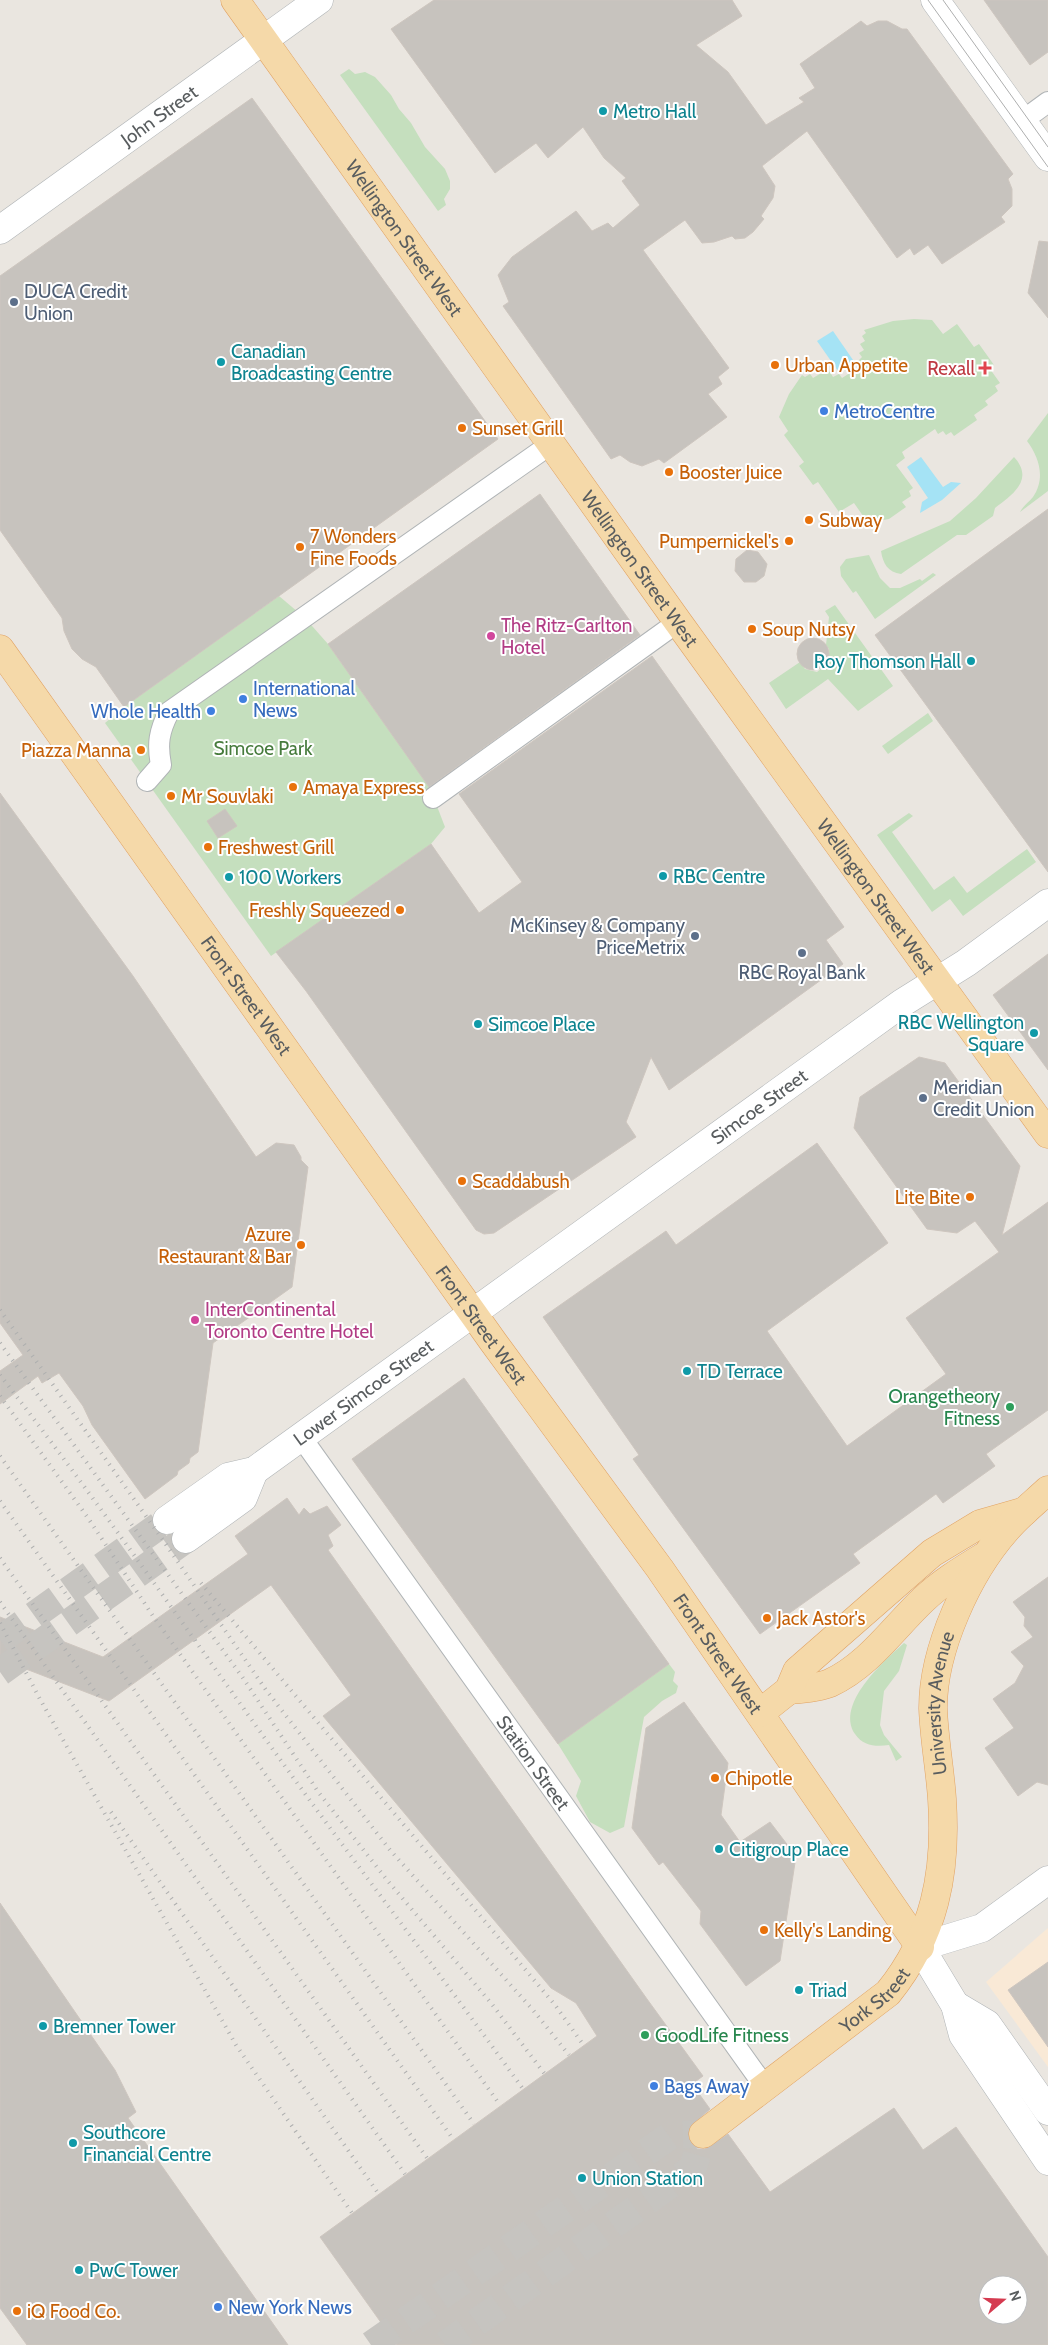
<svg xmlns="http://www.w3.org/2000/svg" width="1048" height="2345" font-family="Cabin,sans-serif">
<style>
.commercial{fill:#f9e9d6}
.green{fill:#c5dfbe}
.water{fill:#a5e3f5}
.building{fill:#c7c3be;stroke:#cec6bf;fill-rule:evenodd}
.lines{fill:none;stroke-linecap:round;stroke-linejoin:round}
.secondary-tunnel{stroke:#c6c4c0;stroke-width:28;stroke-dasharray:28 14;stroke-linecap:butt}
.primary-tunnel{stroke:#c6c4c0;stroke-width:28;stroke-dasharray:28 14;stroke-linecap:butt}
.street-casing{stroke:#b0b4b6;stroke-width:22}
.secondary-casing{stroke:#b0b4b6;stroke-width:29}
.primary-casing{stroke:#e1a262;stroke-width:29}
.street{stroke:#fff;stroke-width:20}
.secondary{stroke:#fff;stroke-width:28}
.primary{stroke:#f5d9a9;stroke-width:28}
.tram{stroke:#aeafaf;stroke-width:1}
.rail{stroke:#aeafaf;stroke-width:4;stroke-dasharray:1 6;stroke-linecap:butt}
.culture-dot{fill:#0f9aa8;stroke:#fff;stroke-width:2}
.service-dot{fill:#5c6f8a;stroke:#fff;stroke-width:2}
.food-dot{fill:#e8710a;stroke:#fff;stroke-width:2}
.health-dot{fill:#e0444e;stroke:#fff;stroke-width:2}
.shop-dot{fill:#3f7fe0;stroke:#fff;stroke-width:2}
.hotel-dot{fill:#d1479c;stroke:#fff;stroke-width:2}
.leisure-dot{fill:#2e9e5b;stroke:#fff;stroke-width:2}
.labels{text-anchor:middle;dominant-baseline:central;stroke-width:4;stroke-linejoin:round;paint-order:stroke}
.culture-label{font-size:19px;fill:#0d838f;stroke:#fff;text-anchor:start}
.street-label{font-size:19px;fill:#595d5f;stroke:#fff}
.service-label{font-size:19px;fill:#4e5e75;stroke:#fff;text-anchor:start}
.food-label{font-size:19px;fill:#c56008;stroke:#fff;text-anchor:start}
.health-label{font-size:19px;fill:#be3a42;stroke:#fff;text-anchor:end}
.shop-label{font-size:19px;fill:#366cbe;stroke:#fff;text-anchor:start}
.hotel-label{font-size:19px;fill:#b23c85;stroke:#fff;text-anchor:start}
.park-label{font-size:19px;fill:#467b3c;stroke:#fff}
.leisure-label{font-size:19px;fill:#27864d;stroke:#fff;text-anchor:end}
</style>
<rect width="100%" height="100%" fill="#eae6e0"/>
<!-- commercial -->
<polygon class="commercial" points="1048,1928 1048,2067 986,1982"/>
<!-- green -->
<g class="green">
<polygon points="349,69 355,74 365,72 375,77 391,95 399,109 411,123 425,147 445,169 450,181 450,189 444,199 446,205 438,211 340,75"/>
<polygon points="914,319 932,320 943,334 957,324 974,347 979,344 994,365 990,369 1000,383 995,386 998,391 985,401 988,405 974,415 977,420 954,436 951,432 946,435 943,431 938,434 935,429 902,452 905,458 896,465 913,488 909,491 911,496 902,502 906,507 889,519 868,523 854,503 839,512 818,482 813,485 799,466 804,462 784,435 788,431 779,417 789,394 802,375 805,377 810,374 813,378 828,369 833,377 839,374 842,378 861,366 858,361 862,357 859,353 864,350 860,344 865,341 862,336 866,333 864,330 893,321"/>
<path d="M1048,413V491L1020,512C1023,506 1029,502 1033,497C1046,478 1039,457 1027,441Z"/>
<path d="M1014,457C1035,480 1012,495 995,508L993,516L966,535H957L901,574C888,572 883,564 881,551L950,521L976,498Z"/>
<polygon points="869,555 880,578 890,588 900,588 920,579 922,581 933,573 936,575 875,619 856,591 853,593 841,576 840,567 846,559"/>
<polygon points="279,596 305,618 328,644 430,788 445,827 431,844 271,956 105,723 124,707"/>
<polygon points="835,605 893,686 858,711 828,679 786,709 769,683 800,662 805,669 817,672 828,663 829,649 826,645 829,617 825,611"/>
<polygon points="928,713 933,721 888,754 882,746"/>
<polygon points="909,813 913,816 892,832 934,890 954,876 967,893 1027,849 1036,862 963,916 950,899 932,912 877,835"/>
<path d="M904,1643L907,1645L899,1671L884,1691L880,1725L884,1735L902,1757L896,1761L889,1745C876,1747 863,1746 855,1734C835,1704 884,1661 904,1643Z"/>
<polygon points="669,1664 675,1672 673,1681 678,1686 676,1693 662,1701 644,1717 624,1827 610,1833 590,1822 576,1796 581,1781 558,1744"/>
</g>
<!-- water -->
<g class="water">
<polygon points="833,331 853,360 838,371 817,341"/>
<polygon points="921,457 943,487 951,482 961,483 942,500 920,513 922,502 928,498 907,467"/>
</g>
<!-- building -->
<g class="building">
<polygon points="434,0 732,0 742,16 696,45 728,72 766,125 804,102 799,98 815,88 800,64 861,21 867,26 878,21 887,21 902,29 907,29 1013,174 1008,179 1012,189 1012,206 1001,217 1005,222 942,264 928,245 914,255 910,248 897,258 807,131 762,166 775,186 773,198 761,216 764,219 753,232 745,238 735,239 732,236 714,242 702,243 685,220 643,250 729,368 718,377 722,384 708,394 727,417 664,463 659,459 642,466 630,462 620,455 611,459 503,306 509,302 498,275 512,257 576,211 592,231 608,223 613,228 640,205 622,181 626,178 604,158 583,127 548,158 536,143 495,173 391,29"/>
<polygon points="984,0 1048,0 1048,52 1030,65"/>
<polygon points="252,98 498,439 124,707 96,667 82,659 72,649 64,631 62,618 0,530 0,276"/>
<polygon points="1039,241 1048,242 1048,318 1028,293"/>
<polygon points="540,494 640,635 429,787 328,644"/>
<polygon points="1048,509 1048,872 875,635"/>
<polygon points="747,550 758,552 767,564 764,576 756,582 744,582 735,571 736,559"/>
<circle cx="813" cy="654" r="16"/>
<polygon points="652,656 844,927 826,940 843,964 669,1090 651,1057 626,1122 636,1137 494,1233 484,1234 476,1230 306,991 276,952 431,844 479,913 522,882 459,794"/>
<polygon points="0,793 133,976 256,1157 276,1143 294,1145 301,1157 301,1160 308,1167 292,1287 213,1343 198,1452 190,1458 189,1463 178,1471 177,1475 145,1499 92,1425 83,1406 59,1373 42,1383 38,1376 0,1404 0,1371 23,1355 0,1323"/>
<polygon points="225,809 237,826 218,838 207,821"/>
<polygon points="1048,954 1048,1070 993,995"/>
<polygon points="919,1057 945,1063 1020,1166 1002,1235 1048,1202 1048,1410 986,1454 995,1466 943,1503 936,1494 853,1554 860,1563 760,1634 633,1459 639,1455 543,1317 666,1231 676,1245 817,1143 888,1243 767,1331 847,1446 946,1374 906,1318 999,1252 975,1221 957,1233 927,1229 854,1128 860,1097"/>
<polygon points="464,1378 669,1664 558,1744 352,1459"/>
<path d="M287,1498L299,1515L304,1508L310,1514L327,1506L341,1525L328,1535L333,1546L328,1550L647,1999L703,2076L692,2084L710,2109L689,2128L688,2136L691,2144L697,2149H705L728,2134L770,2192L894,2108L923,2150L956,2127L1048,2257V2345H397L320,2237L597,2036L576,2003L551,1988L323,1716L351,1695L271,1585L109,1701L0,1659V1617L103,1657L248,1554L235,1536ZM988,2285H1018V2315H988Z"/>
<polygon points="1048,1577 1048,1785 1037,1782 1018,1796 985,1748 1014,1728 993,1699 1015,1683 1024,1666 1011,1652 1033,1637 1024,1626 1025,1617 1013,1602"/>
<polygon points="684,1702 728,1763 721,1815 740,1842 770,1822 796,1856 780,1961 746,1986 700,1924 701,1911 663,1862 659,1865 632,1828 646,1728"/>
<polygon points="0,1903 115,2070 136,2112 128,2118 288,2345 27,2345 0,2308"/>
<polygon points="1048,1962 1048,2047 1008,1990"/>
</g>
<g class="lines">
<!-- secondary-tunnel -->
<g class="secondary-tunnel">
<polyline points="0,1640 167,1520"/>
<polyline points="0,1672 186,1539"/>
</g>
<!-- primary-tunnel -->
<polyline class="primary-tunnel" points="371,2345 671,2135 703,2134 693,2168 445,2345"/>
<!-- street casing -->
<g class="street-casing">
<g id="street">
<polyline points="1022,121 1048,102"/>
<path d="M147,781L161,765C157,744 159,731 169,712L551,444"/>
<polyline points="433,798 678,622"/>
<path id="s1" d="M301,1437L765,2087"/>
</g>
</g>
<!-- secondary casing -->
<g class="secondary-casing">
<g id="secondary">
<polyline points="935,0 1048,157"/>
<path id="s2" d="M0,230L319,0"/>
<path id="s3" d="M167,1520L228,1477L254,1471L902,1003L966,963L1048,903"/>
<polyline points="186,1539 243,1498 254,1471"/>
<polyline points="1048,1880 982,1928 920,1947 955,2005 963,2035 1048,2161"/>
<polyline points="955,2005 987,2024 1048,2111"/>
</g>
</g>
<!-- primary casing -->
<g class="primary-casing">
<g id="primary">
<path id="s4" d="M235,0L678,622L1048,1134"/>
<path id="s5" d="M0,649L494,1343L660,1569L920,1947"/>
<path d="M789,1690C802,1689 818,1688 830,1683C869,1665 894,1627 924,1599C942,1582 962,1570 983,1557"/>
<polyline points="760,1713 789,1690 797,1671 932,1553 980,1524 1025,1511"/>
<path id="s6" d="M703,2134L888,1993C935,1935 947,1872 942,1799C940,1769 934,1738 933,1708C933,1649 968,1573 1007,1529C1019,1515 1034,1503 1048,1490"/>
</g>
</g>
<!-- street -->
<use href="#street" class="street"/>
<!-- secondary -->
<use href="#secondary" class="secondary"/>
<!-- primary -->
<use href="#primary" class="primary"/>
<!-- tram -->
<g class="tram">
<polyline points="928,0 1048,167"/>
<polyline points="943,0 1048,147"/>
</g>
<!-- rail -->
<g class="rail">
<polyline points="0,1310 165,1543 266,1690 390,1850 533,2010 569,2055"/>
<polyline points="0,1343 243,1678 319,1793 387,1880 491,2003 544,2073"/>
<path d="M0,1375C112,1519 214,1670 322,1817C389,1908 457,1997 523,2089"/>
<polyline points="0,1396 88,1518 153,1616 500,2105"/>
<polyline points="0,1456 474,2124"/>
<polyline points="0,1501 453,2139"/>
<polyline points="0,1558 427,2158"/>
<polyline points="201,1583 555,2005 582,2043"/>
<polyline points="0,1602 405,2174"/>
<polyline points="0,1623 41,1701 236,2045 352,2213"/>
<polyline points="111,1812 378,2193"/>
</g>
</g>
<!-- markers -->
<g class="culture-dot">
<circle cx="603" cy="111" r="5"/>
<circle cx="221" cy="362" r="5"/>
<circle cx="971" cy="661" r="5"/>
<circle cx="663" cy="876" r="5"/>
<circle cx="229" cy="877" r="5"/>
<circle cx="478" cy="1024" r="5"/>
<circle cx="1034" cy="1033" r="5"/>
<circle cx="687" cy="1371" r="5"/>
<circle cx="719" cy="1849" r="5"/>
<circle cx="799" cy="1990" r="5"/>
<circle cx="43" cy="2026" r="5"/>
<circle cx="73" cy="2143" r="5"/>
<circle cx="582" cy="2178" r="5"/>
<circle cx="79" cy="2270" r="5"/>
</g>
<g class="service-dot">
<circle cx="14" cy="302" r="5"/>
<circle cx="695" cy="936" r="5"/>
<circle cx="802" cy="953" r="5"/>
<circle cx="923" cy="1098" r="5"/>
</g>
<g class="food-dot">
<circle cx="775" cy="365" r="5"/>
<circle cx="462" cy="428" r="5"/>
<circle cx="669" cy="472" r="5"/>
<circle cx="809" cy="520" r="5"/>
<circle cx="789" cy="541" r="5"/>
<circle cx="300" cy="547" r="5"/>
<circle cx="752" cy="629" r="5"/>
<circle cx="141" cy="750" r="5"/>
<circle cx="293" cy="787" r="5"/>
<circle cx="171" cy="796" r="5"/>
<circle cx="208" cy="847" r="5"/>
<circle cx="400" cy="910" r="5"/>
<circle cx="462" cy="1181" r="5"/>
<circle cx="970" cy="1197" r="5"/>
<circle cx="301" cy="1245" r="5"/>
<circle cx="767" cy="1618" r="5"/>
<circle cx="715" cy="1778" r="5"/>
<circle cx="764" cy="1930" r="5"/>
<circle cx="17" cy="2311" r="5"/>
</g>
<path class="health-dot" d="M982.5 360.5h5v5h5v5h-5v5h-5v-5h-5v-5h5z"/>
<g class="shop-dot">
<circle cx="824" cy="411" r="5"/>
<circle cx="243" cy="699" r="5"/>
<circle cx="211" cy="711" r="5"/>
<circle cx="654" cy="2086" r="5"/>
<circle cx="218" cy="2307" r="5"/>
</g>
<g class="hotel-dot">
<circle cx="491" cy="636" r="5"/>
<circle cx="195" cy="1320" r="5"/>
</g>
<g class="leisure-dot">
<circle cx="1010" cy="1407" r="5"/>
<circle cx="645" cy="2035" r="5"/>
</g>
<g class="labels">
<!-- culture labels -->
<g class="culture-label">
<text x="613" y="111">Metro Hall</text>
<text x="231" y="351">Canadian<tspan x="231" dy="22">Broadcasting Centre</tspan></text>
<text x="961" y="661" text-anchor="end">Roy Thomson Hall</text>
<text x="673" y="876">RBC Centre</text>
<text x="239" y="877">100 Workers</text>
<text x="1024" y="1022" text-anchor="end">RBC Wellington<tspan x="1024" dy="22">Square</tspan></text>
<text x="488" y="1024">Simcoe Place</text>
<text x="697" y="1371">TD Terrace</text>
<text x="729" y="1849">Citigroup Place</text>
<text x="809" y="1990">Triad</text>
<text x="53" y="2026">Bremner Tower</text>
<text x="83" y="2132">Southcore<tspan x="83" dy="22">Financial Centre</tspan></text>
<text x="592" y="2178">Union Station</text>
<text x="89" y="2270">PwC Tower</text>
</g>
<!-- street labels -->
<g class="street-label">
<text stroke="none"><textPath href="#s2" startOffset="196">John Street</textPath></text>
<text stroke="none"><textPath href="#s4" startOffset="292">Wellington Street West</textPath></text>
<text stroke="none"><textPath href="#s4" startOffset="698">Wellington Street West</textPath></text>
<text stroke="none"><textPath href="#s4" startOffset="1102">Wellington Street West</textPath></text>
<text stroke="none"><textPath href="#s5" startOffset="425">Front Street West</textPath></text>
<text stroke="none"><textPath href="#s3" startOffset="724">Simcoe Street</textPath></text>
<text stroke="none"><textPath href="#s5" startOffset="830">Front Street West</textPath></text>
<text stroke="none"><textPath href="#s3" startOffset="236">Lower Simcoe Street</textPath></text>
<text stroke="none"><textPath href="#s5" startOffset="1235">Front Street West</textPath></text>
<text stroke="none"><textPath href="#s6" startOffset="536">University Avenue</textPath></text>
<text stroke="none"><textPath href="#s1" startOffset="400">Station Street</textPath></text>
<text stroke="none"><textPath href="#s6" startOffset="218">York Street</textPath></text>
</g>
<!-- service labels -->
<g class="service-label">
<text x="24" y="291">DUCA Credit<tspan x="24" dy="22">Union</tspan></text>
<text x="685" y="925" text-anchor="end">McKinsey &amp; Company<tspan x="685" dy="22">PriceMetrix</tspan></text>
<text x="802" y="972" text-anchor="middle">RBC Royal Bank</text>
<text x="933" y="1087">Meridian<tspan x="933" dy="22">Credit Union</tspan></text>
</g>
<!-- food labels -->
<g class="food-label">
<text x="785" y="365">Urban Appetite</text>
<text x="472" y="428">Sunset Grill</text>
<text x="679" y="472">Booster Juice</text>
<text x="819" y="520">Subway</text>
<text x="310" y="536">7 Wonders<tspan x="310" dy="22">Fine Foods</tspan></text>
<text x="779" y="541" text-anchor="end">Pumpernickel's</text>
<text x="762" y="629">Soup Nutsy</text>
<text x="131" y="750" text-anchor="end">Piazza Manna</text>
<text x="303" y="787">Amaya Express</text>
<text x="181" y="796">Mr Souvlaki</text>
<text x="218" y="847">Freshwest Grill</text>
<text x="390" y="910" text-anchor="end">Freshly Squeezed</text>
<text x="472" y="1181">Scaddabush</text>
<text x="960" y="1197" text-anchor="end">Lite Bite</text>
<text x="291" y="1234" text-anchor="end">Azure<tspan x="291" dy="22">Restaurant &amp; Bar</tspan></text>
<text x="777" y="1618">Jack Astor's</text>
<text x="725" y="1778">Chipotle</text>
<text x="774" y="1930">Kelly's Landing</text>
<text x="27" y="2311">iQ Food Co.</text>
</g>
<!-- health labels -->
<g class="health-label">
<text x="975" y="368">Rexall</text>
</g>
<!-- shop labels -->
<g class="shop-label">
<text x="834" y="411">MetroCentre</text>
<text x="253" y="688">International<tspan x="253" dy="22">News</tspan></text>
<text x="201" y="711" text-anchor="end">Whole Health</text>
<text x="664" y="2086">Bags Away</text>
<text x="228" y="2307">New York News</text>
</g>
<!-- hotel labels -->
<g class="hotel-label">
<text x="501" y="625">The Ritz-Carlton<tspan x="501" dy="22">Hotel</tspan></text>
<text x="205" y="1309">InterContinental<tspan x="205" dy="22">Toronto Centre Hotel</tspan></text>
</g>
<!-- park labels -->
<g class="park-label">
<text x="263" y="748">Simcoe Park</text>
</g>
<!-- leisure labels -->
<g class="leisure-label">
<text x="1000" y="1396">Orangetheory<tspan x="1000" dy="22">Fitness</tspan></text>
<text x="655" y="2035" text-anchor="start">GoodLife Fitness</text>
</g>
</g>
<!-- north arrow -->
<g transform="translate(1003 2300) rotate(71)"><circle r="24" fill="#ffffff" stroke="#bdbebf"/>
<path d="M0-4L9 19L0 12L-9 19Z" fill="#d53b50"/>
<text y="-8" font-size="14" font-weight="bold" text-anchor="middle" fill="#595d5f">N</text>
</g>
</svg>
